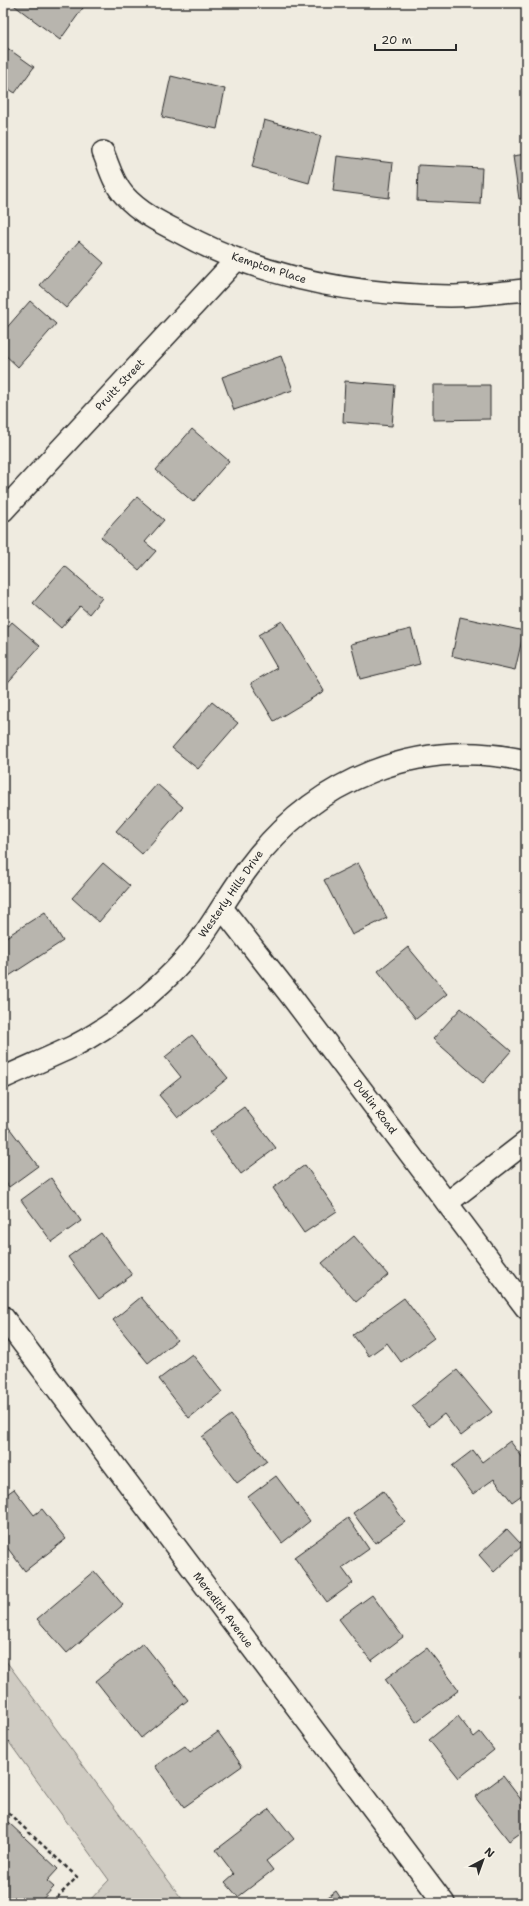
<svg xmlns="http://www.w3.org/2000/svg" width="529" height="1906" font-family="'Shantell Sans',sans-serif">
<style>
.green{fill:#cfcbc2;stroke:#7d7b76}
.building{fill:#b8b5ae;stroke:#2b2b2b}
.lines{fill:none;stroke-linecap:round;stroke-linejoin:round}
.minor-casing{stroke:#2b2b2b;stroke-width:24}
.path{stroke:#2b2b2b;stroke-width:2.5;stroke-dasharray:4 3;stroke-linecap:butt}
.minor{stroke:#f7f3e8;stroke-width:21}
.labels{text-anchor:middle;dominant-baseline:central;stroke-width:3;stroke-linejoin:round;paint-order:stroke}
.street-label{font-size:11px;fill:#2b2b2b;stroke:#f7f3e8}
</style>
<rect width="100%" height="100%" fill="#efebe0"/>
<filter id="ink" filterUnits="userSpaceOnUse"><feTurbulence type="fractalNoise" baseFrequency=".025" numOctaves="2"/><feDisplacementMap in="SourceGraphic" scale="8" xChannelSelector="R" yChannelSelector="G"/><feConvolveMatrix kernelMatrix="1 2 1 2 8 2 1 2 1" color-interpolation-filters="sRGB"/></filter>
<g filter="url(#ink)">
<!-- green -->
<polygon class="green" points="3,1657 185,1903 87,1903 109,1880 3,1734"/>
<!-- building -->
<g class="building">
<polygon points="11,3 82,3 85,5 60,40"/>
<polygon points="3,45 34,67 15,93 3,85"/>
<polygon points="171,76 225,89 217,129 162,117"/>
<polygon points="264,120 321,136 309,183 252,167"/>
<polygon points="526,154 526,198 519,199 513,156"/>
<polygon points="337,156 393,163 389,198 333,191"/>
<polygon points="418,165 482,168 480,204 417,201"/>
<polygon points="79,241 104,263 66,308 40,285"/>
<polygon points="30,301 56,324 18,367 3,353 3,332"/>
<polygon points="281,356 293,390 234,410 222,377"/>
<polygon points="345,381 395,385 392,426 343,422"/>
<polygon points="433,385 490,385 490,419 433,420"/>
<polygon points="192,429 229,461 193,502 156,470"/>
<polygon points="137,497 164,520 145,542 156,551 139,570 101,537"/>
<polygon points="65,566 102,598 89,614 80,606 61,628 33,603"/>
<polygon points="460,617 524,631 515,670 452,656"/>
<polygon points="282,621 324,691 274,721 251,683 277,668 258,635"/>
<polygon points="12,622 40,646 3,688 3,633"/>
<polygon points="411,629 420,664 360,679 351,644"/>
<polygon points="212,702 238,723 198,769 172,748"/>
<polygon points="157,784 183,807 142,854 116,831"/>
<polygon points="103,863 130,886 99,922 72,898"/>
<polygon points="358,863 387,918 352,935 324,880"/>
<polygon points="45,912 63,941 9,976 3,967 3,939"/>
<polygon points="408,947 447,994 416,1019 378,971"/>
<polygon points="461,1008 511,1051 483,1083 433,1039"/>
<polygon points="192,1035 228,1078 178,1118 159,1095 181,1077 165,1057"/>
<polygon points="244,1107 276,1148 241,1174 210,1132"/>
<polygon points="4,1121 38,1166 9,1187 3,1179"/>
<polygon points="305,1165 337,1211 304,1233 273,1188"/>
<polygon points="51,1178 81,1221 52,1242 21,1200"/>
<polygon points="101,1233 132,1275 99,1299 68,1257"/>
<polygon points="354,1236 388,1275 356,1302 322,1263"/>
<polygon points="141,1297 177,1340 148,1363 113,1320"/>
<polygon points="404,1298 434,1338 401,1362 387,1343 369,1356 353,1335"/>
<polygon points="192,1354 222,1392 189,1418 159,1379"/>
<polygon points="457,1370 492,1412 461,1436 444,1414 429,1426 412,1406"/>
<polygon points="231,1415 267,1461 237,1483 202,1437"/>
<polygon points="510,1441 526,1462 526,1492 512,1502 494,1479 473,1494 452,1466 473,1450 482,1462"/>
<polygon points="276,1476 310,1521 282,1543 248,1497"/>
<polygon points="14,1489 34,1515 42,1509 66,1539 25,1571 3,1542 3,1497"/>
<polygon points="383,1491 405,1522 375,1543 353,1513"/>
<polygon points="348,1518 369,1549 342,1568 353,1583 327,1602 294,1557"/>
<polygon points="507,1529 520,1543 526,1538 526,1546 524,1544 494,1572 479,1555"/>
<polygon points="94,1571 123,1605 67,1653 37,1619"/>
<polygon points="372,1595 403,1637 371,1661 339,1619"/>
<polygon points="143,1643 188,1700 141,1738 96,1681"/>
<polygon points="427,1648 459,1690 416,1722 385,1679"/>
<polygon points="458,1716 474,1737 480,1732 494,1750 459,1778 429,1740"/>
<polygon points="218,1732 242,1766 184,1807 155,1766 185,1746 190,1752"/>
<polygon points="503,1776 526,1806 526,1829 509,1841 475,1797"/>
<polygon points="270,1809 294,1839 266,1861 273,1870 238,1897 225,1882 234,1874 216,1850"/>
<polygon points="8,1822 58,1869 47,1881 54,1887 39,1903 36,1901 34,1903 3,1903 3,1828"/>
<polygon points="336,1891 344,1903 320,1903"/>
</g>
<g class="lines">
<!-- minor casing -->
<g class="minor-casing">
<g id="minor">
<path d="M103,152C109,166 113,183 124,195C139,212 159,222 179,232C261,278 357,295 450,296C475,296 501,292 526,290"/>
<polyline points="3,511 237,259"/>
<polyline points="222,908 291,996 526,1308"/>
<path d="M3,1078C27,1067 51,1057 74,1046C113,1026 157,991 186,958C210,930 227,896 249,867C315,779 418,736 526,761"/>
<polyline points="447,1203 526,1142"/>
<polyline points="3,1317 444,1903"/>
</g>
</g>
<!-- path -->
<polyline class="path" points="3,1808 77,1877 52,1903"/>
<!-- minor -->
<use href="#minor" class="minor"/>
</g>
</g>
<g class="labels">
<!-- street labels -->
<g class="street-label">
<text transform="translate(269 268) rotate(18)">Kempton Place</text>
<text transform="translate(120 385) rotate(-47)">Pruitt Street</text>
<text transform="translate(231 894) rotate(-55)">Westerly Hills Drive</text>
<text transform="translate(375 1107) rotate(53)">Dublin Road</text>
<text transform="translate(223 1610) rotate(53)">Meredith Avenue</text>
</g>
</g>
<!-- margin -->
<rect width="529" height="1906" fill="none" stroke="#f7f3e8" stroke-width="16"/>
<rect x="8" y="8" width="513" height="1890" fill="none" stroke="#2b2b2b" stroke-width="1.5" filter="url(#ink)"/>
<!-- north arrow -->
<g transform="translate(483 1860) rotate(41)" stroke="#f7f3e8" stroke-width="3" paint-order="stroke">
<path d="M0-3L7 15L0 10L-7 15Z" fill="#2b2b2b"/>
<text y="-6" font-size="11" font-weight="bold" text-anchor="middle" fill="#2b2b2b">N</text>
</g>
<!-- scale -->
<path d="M375 44v6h81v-6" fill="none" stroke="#2b2b2b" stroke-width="2"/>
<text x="381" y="44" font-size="12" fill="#2b2b2b" stroke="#f7f3e8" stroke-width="3" paint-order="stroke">20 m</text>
</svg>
